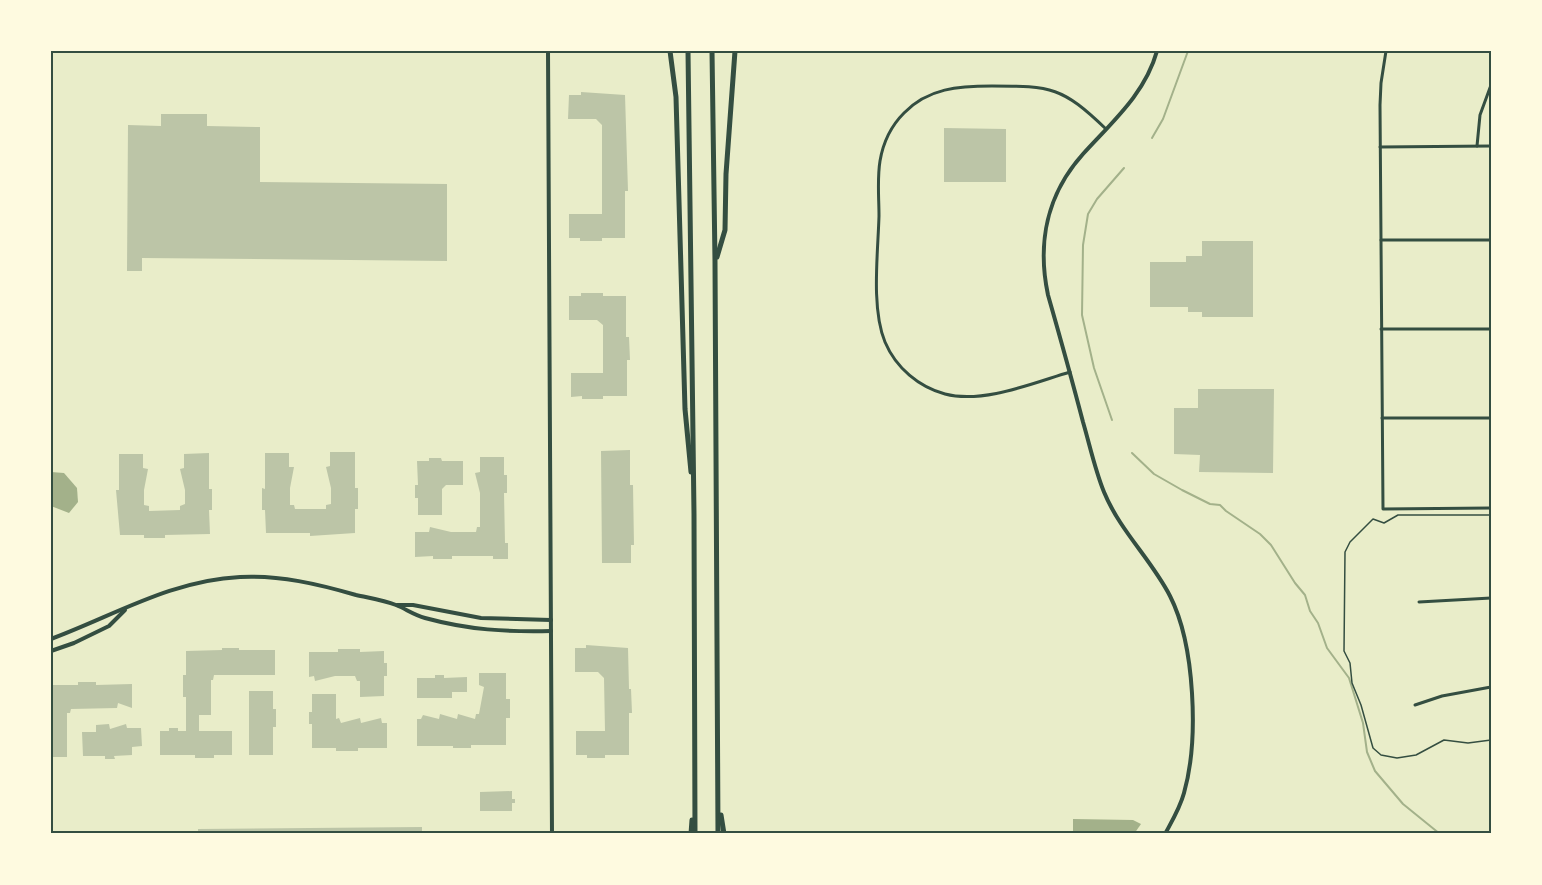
<svg xmlns="http://www.w3.org/2000/svg" width="1542" height="885" font-family="'PT Sans Narrow',sans-serif">
<style>
.water{fill:#a3b18a}
.lines{fill:none;stroke-linecap:round;stroke-linejoin:round}
.stream{stroke:#a3b18a;stroke-width:2}
.building{fill:#bcc5a7}
.path{stroke:#344e41;stroke-width:1.5}
.minor{stroke:#344e41;stroke-width:3}
.tertiary{stroke:#344e41;stroke-width:4}
.motorway{stroke:#344e41;stroke-width:5}
.neatline{fill:none;stroke:#344e41;stroke-width:2}
</style>
<rect width="100%" height="100%" fill="#e9edc9"/>
<!-- water -->
<g class="water">
<polygon points="51,472 64,473 77,488 78,502 69,513 51,506"/>
<polygon points="1073,819 1133,820 1141,824 1134,834 1073,834"/>
</g>
<g class="lines">
<!-- stream -->
<g class="stream">
<polyline points="1152,138 1163,119 1188,51"/>
<polyline points="1112,420 1094,368 1082,315 1083,245 1088,214 1097,199 1124,168"/>
<polyline points="1132,453 1154,474 1182,490 1210,504 1220,505 1226,511 1260,534 1271,545 1295,583 1305,595 1310,611 1318,623 1327,648 1349,678 1363,723 1367,752 1375,771 1403,804 1440,834"/>
</g>
</g>
<!-- building -->
<g class="building">
<polygon points="581,92 625,95 628,191 625,191 625,238 602,238 602,241 580,241 580,238 569,238 569,214 602,214 602,125 596,119 568,119 569,95 581,95"/>
<polygon points="161,114 207,114 207,126 260,127 260,182 447,184 447,261 142,258 142,271 127,271 128,125 161,126"/>
<polygon points="944,128 1006,129 1006,182 944,182"/>
<polygon points="1202,241 1253,241 1253,317 1202,317 1202,312 1188,312 1188,307 1150,307 1150,262 1186,262 1186,256 1202,256"/>
<polygon points="581,293 603,293 603,296 626,296 626,337 629,337 630,360 627,360 627,396 603,396 603,399 582,399 582,396 571,397 571,373 603,373 603,325 597,320 569,320 569,296 581,296"/>
<polygon points="1198,389 1274,389 1273,473 1199,472 1200,455 1174,454 1174,408 1198,408"/>
<polygon points="630,450 630,485 633,485 634,545 631,545 631,563 602,563 601,451"/>
<polygon points="330,452 355,452 355,488 358,488 358,509 355,509 355,533 310,536 310,533 266,533 265,510 262,510 262,488 265,489 265,453 289,453 289,467 294,467 290,488 290,505 294,505 295,509 326,509 326,505 331,504 331,488 326,467 330,466"/>
<polygon points="209,453 209,489 212,489 212,510 209,510 210,534 165,535 165,538 144,538 144,535 120,535 116,490 119,490 119,454 143,454 143,468 148,469 144,490 144,505 149,506 149,511 180,510 180,506 185,504 185,490 180,469 184,468 184,454"/>
<polygon points="480,457 504,457 504,475 507,475 507,493 504,493 505,543 508,543 508,559 493,559 493,556 452,556 452,559 433,559 433,556 415,557 415,532 429,532 430,527 451,532 476,532 477,527 480,527 480,493 475,473 480,472"/>
<polygon points="429,458 441,458 442,461 463,461 463,485 446,485 442,489 442,515 418,515 418,498 415,498 415,485 418,485 417,461 429,461"/>
<polygon points="586,645 628,648 629,689 631,689 632,713 629,713 629,755 605,755 605,758 587,758 587,755 576,755 576,731 605,731 604,678 598,672 575,672 575,648 586,648"/>
<polygon points="222,648 239,648 239,650 275,650 275,675 214,675 213,680 211,680 211,715 199,715 199,731 232,731 232,755 214,755 214,758 195,758 195,755 160,755 160,731 169,731 169,728 178,728 178,731 186,731 186,697 183,697 183,675 186,675 186,651 222,650"/>
<polygon points="338,649 360,649 360,652 384,651 384,663 387,663 387,676 384,676 384,696 360,697 360,681 357,681 355,676 335,676 315,681 314,676 309,677 309,652 338,652"/>
<polygon points="479,673 506,673 506,699 510,699 510,718 506,718 506,745 471,745 471,748 453,748 453,746 417,746 417,719 421,719 423,715 439,719 440,714 457,719 458,714 475,719 476,714 479,714 484,687 479,685"/>
<polygon points="435,675 444,675 444,678 467,677 467,692 452,692 452,698 417,698 417,678 435,678"/>
<polygon points="78,682 96,682 96,685 132,684 132,708 118,703 117,708 71,709 70,713 67,713 67,757 51,757 51,685 78,685"/>
<polygon points="249,691 273,691 273,709 276,709 276,727 273,727 273,755 249,755"/>
<polygon points="312,694 336,694 336,719 339,718 341,723 360,718 361,723 381,718 382,723 387,723 387,748 358,748 358,751 336,751 336,748 312,748 312,724 309,724 309,712 312,712"/>
<polygon points="109,724 110,729 126,724 127,728 141,728 142,746 132,747 132,755 114,756 115,759 105,759 105,756 83,756 82,732 96,732 96,725"/>
<polygon points="512,791 512,799 515,799 515,803 512,803 512,811 480,811 480,792"/>
<polygon points="422,827 422,834 198,834 198,829"/>
</g>
<g class="lines">
<!-- path -->
<polyline class="path" points="1491,515 1398,515 1384,523 1373,519 1350,542 1345,552 1344,651 1350,663 1352,683 1361,705 1373,748 1381,755 1397,758 1416,755 1444,740 1468,743 1491,740"/>
<!-- minor -->
<g class="minor">
<polyline points="1386,51 1381,83 1380,105 1383,509 1491,508"/>
<polyline points="1477,146 1480,115 1491,85"/>
<polyline points="1380,147 1491,146"/>
<polyline points="1381,240 1491,240"/>
<polyline points="1381,329 1491,329"/>
<path d="M1070,372C1033,383 983,404 945,394C919,387 896,368 885,342C871,308 878,253 879,216C879,198 877,179 880,161C883,143 891,126 904,113C928,88 959,86 992,86C1052,86 1062,87 1106,129"/>
<polyline points="1382,418 1491,418"/>
<polyline points="1419,602 1491,598"/>
<polyline points="1415,705 1442,696 1491,687"/>
</g>
<!-- tertiary -->
<g class="tertiary">
<polyline points="548,51 552,834"/>
<path d="M1157,51C1145,94 1112,122 1083,154C1047,194 1037,243 1048,295C1060,337 1072,380 1083,422C1090,446 1095,470 1104,492C1120,531 1151,559 1170,596C1195,645 1199,740 1184,793C1180,808 1172,821 1165,834"/>
<polyline points="397,605 413,605 481,618 551,620"/>
<path d="M51,639C113,616 172,580 240,577C280,575 318,584 356,595C369,598 383,600 396,605C406,609 414,615 425,618C469,630 506,632 551,631"/>
<polyline points="51,651 74,643 109,626 125,610"/>
</g>
<!-- motorway -->
<g class="motorway">
<polyline points="670,51 676,97 685,409 691,472"/>
<polyline points="688,51 694,514 695,834"/>
<polyline points="712,51 715,261 718,834"/>
<polyline points="717,257 725,230 726,174 735,51"/>
<polyline points="721,815 724,834"/>
<polyline points="691,834 692,820"/>
</g>
</g>
<!-- border -->
<rect width="1542" height="885" fill="none" stroke="#fefae0" stroke-width="105"/>
<rect x="52" y="52" width="1438" height="780" class="neatline"/>
</svg>
